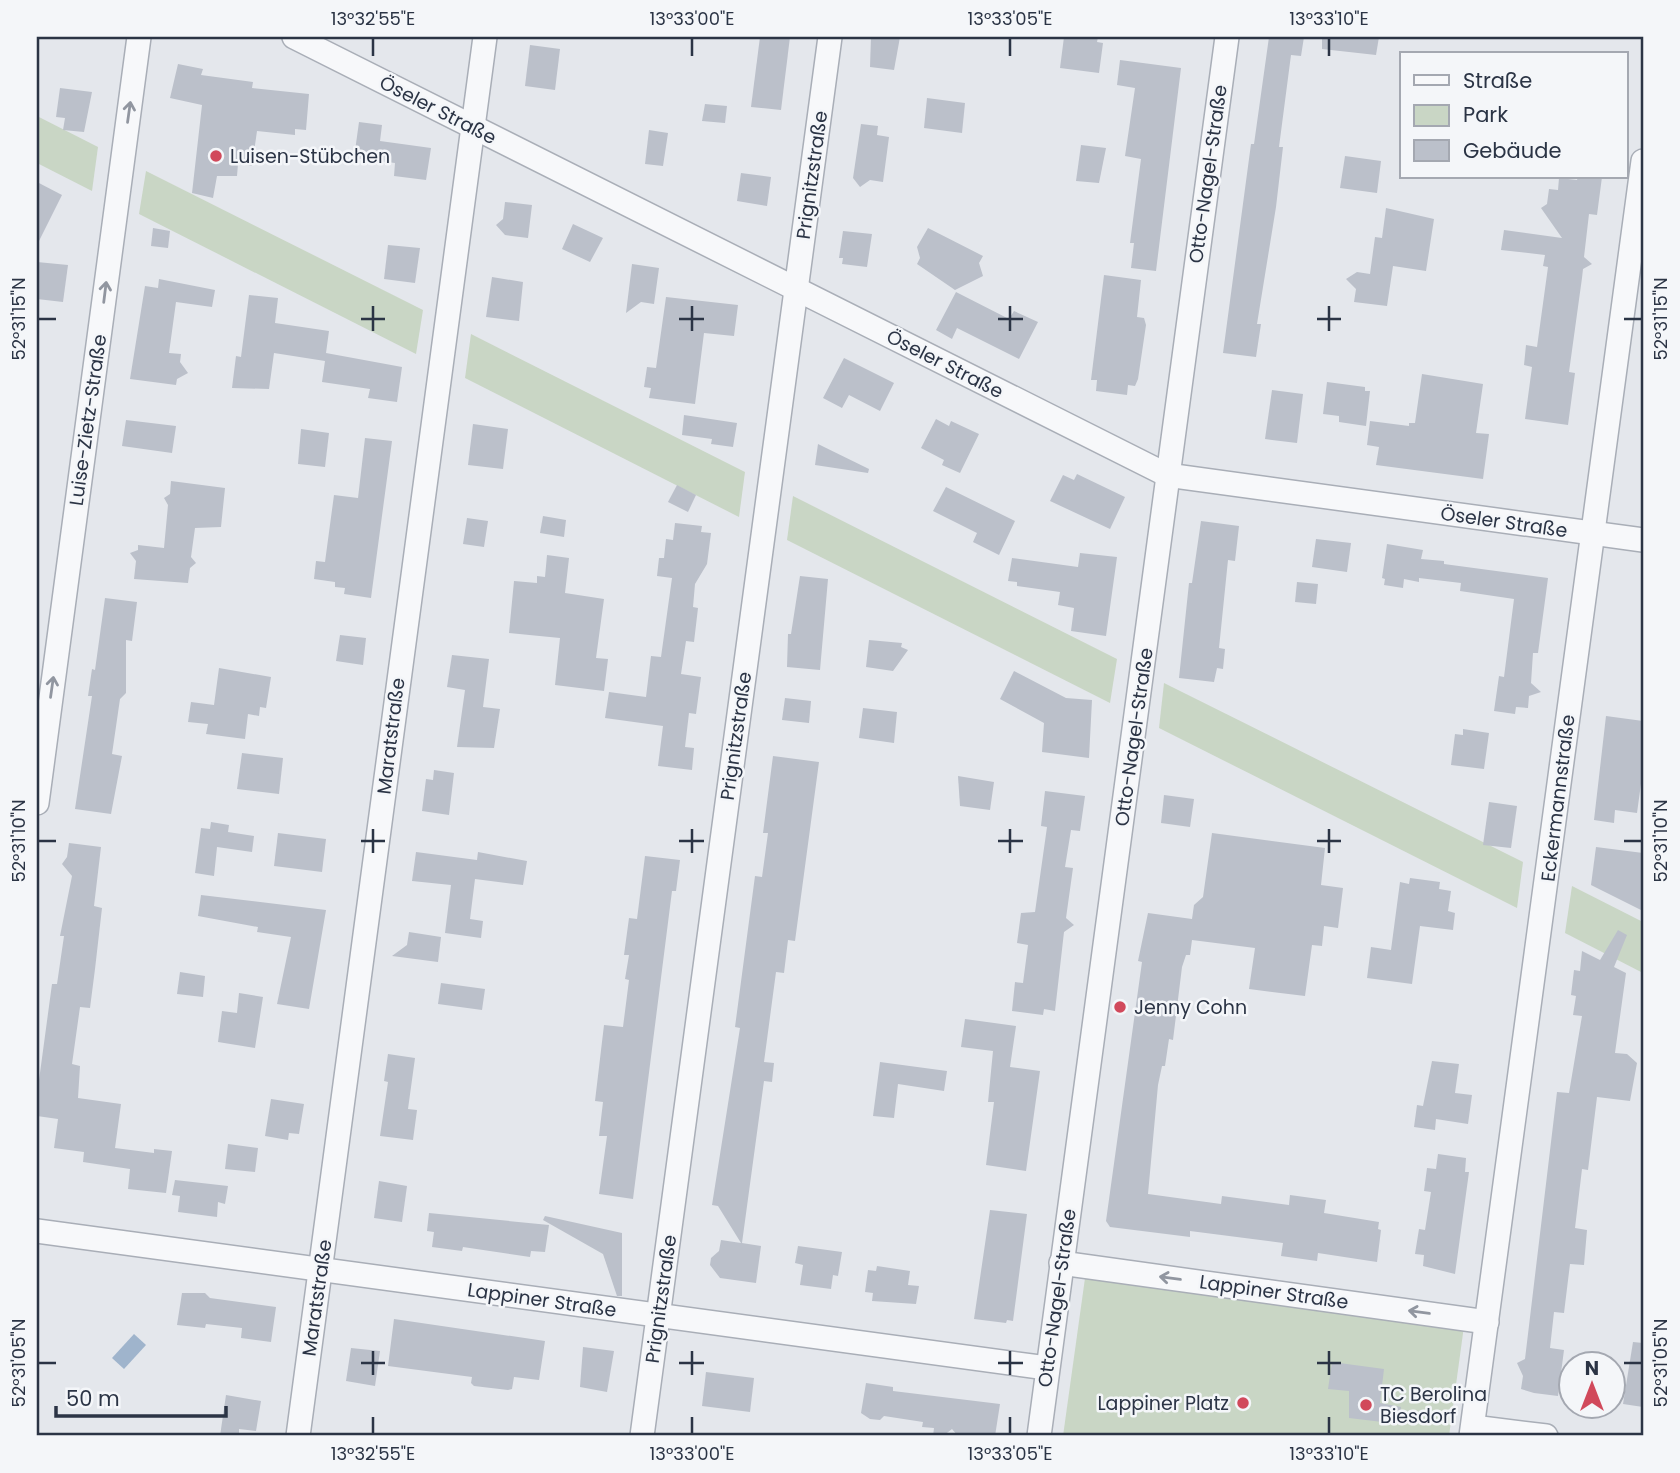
<svg xmlns="http://www.w3.org/2000/svg" width="1680" height="1473" font-family="Poppins,sans-serif">
<style>
.green{fill:#c9d6c5}
.water{fill:#9fb4cc}
.building{fill:#bbc0ca}
.lines{fill:none;stroke-linecap:round;stroke-linejoin:round}
.minor-casing{stroke:#a9aeb7;stroke-width:26}
.minor{stroke:#f7f8fa;stroke-width:23}
.oneway{stroke:#9196a0}
.ticks{fill:none;stroke:#2b3445;stroke-width:2.5}
.poi-dot{fill:#d1495b;stroke:#f4f6f9;stroke-width:2.5}
.labels{text-anchor:middle;dominant-baseline:central;stroke-width:5;stroke-linejoin:round;paint-order:stroke}
.street-label{font-size:19px;fill:#2b3445;stroke:#f4f6f9}
.poi-label{font-size:19px;fill:#2b3445;stroke:#f4f6f9;text-anchor:start}
.neatline{fill:none;stroke:#2b3445;stroke-width:2.5}
.ticks-label{font-size:18px;text-anchor:middle;fill:#2b3445}
</style>
<rect width="100%" height="100%" fill="#e4e7ec"/>
<!-- green -->
<g class="green">
<polygon points="37,116 98,147 92,191 37,163"/>
<polygon points="146,171 423,310 416,354 139,214"/>
<polygon points="471,334 745,472 739,517 465,378"/>
<polygon points="793,496 1117,659 1110,703 787,540"/>
<polygon points="1164,683 1523,862 1517,908 1159,728"/>
<polygon points="1572,886 1643,922 1643,973 1565,933"/>
<polygon points="1086,1271 1464,1326 1449,1436 1063,1436"/>
</g>
<!-- water -->
<polygon class="water" points="134,1334 146,1345 124,1369 112,1358"/>
<!-- building -->
<g class="building">
<polygon points="760,37 790,37 781,110 751,107"/>
<polygon points="871,37 900,37 894,70 870,67"/>
<polygon points="1064,37 1098,37 1097,42 1103,43 1099,73 1060,68"/>
<polygon points="1269,37 1304,37 1301,56 1291,55 1279,147 1283,147 1276,207 1257,324 1261,324 1256,357 1223,353 1251,144 1254,144"/>
<polygon points="1322,37 1379,37 1376,55 1322,49"/>
<polygon points="530,45 560,49 555,90 525,86"/>
<polygon points="1120,60 1181,68 1156,271 1131,268 1134,243 1130,243 1141,159 1125,156 1135,88 1117,85"/>
<polygon points="178,64 203,69 201,75 253,82 252,88 309,94 306,130 295,129 295,135 257,131 252,166 238,164 237,176 217,176 213,198 192,193 202,105 170,98"/>
<polygon points="60,88 92,92 84,132 63,130 65,118 56,117"/>
<polygon points="927,98 965,103 962,133 924,128"/>
<polygon points="705,104 727,106 725,123 702,121"/>
<polygon points="359,122 382,125 380,141 431,148 426,180 394,176 395,163 354,158"/>
<polygon points="861,124 878,126 877,135 889,137 883,182 870,180 860,187 853,178"/>
<polygon points="649,130 668,133 663,166 645,164"/>
<polygon points="1081,145 1106,148 1099,183 1076,181"/>
<polygon points="1345,156 1381,161 1377,193 1340,188"/>
<polygon points="741,173 771,177 767,206 737,201"/>
<polygon points="1578,177 1602,177 1597,215 1589,214 1584,257 1592,264 1583,269 1582,278 1569,372 1575,373 1568,425 1525,419 1532,367 1524,365 1526,345 1537,347 1548,267 1543,266 1545,255 1501,250 1504,230 1562,238 1541,208 1547,204 1549,189 1558,190 1559,178 1577,180"/>
<polygon points="37,182 62,195 37,245"/>
<polygon points="505,202 532,205 528,238 505,235 496,225 503,219"/>
<polygon points="1386,208 1434,219 1426,271 1393,266 1387,306 1354,302 1356,289 1346,279 1357,272 1370,274 1375,237 1382,238"/>
<polygon points="573,224 603,238 590,262 562,249"/>
<polygon points="153,228 170,231 168,248 151,246"/>
<polygon points="928,228 983,256 979,263 983,276 955,290 917,264 920,258 917,247"/>
<polygon points="843,231 872,234 867,267 842,264 843,258 839,258"/>
<polygon points="388,245 420,248 415,283 384,279"/>
<polygon points="37,262 68,265 63,302 37,299"/>
<polygon points="632,264 659,268 654,304 641,302 626,313"/>
<polygon points="1104,275 1141,280 1137,317 1144,318 1146,325 1138,379 1135,386 1128,385 1127,395 1096,391 1097,380 1091,380"/>
<polygon points="492,277 523,282 519,321 486,317"/>
<polygon points="159,279 215,290 212,307 176,302 169,353 181,354 180,362 188,373 177,379 176,385 130,379 145,286 158,288"/>
<polygon points="956,292 1009,319 1014,311 1038,322 1019,359 957,328 952,339 936,330"/>
<polygon points="249,295 278,298 275,323 329,331 326,353 402,367 397,402 368,398 370,389 322,382 325,361 274,353 269,389 232,388 236,356 241,357"/>
<polygon points="666,297 738,305 734,336 704,333 695,404 649,398 651,388 644,387 647,367 656,368"/>
<polygon points="844,358 894,383 880,411 849,395 842,408 823,398"/>
<polygon points="1422,374 1483,384 1476,433 1489,434 1483,479 1376,465 1379,447 1367,445 1370,421 1409,426 1409,423 1415,423"/>
<polygon points="1327,382 1365,387 1365,391 1370,391 1366,426 1339,422 1339,416 1323,414"/>
<polygon points="1272,390 1303,394 1297,443 1265,439"/>
<polygon points="684,415 737,423 733,447 711,444 712,439 682,435"/>
<polygon points="936,419 949,426 951,421 979,434 960,473 942,465 944,460 921,448"/>
<polygon points="126,420 176,426 172,453 122,446"/>
<polygon points="473,424 508,429 503,469 468,465"/>
<polygon points="301,429 329,433 325,467 298,464"/>
<polygon points="365,438 392,441 371,598 344,594 345,588 335,587 335,582 314,579 316,561 325,562 334,495 358,498"/>
<polygon points="818,444 869,469 868,473 815,465"/>
<polygon points="1077,474 1125,497 1110,529 1050,501 1063,475 1074,480"/>
<polygon points="171,481 225,488 221,527 195,528 191,557 196,563 190,568 188,583 134,579 136,561 130,553 138,550 138,545 164,548 168,505 164,498 170,494"/>
<polygon points="677,485 696,495 688,512 668,502"/>
<polygon points="946,487 1015,521 999,555 973,542 977,533 933,511"/>
<polygon points="543,516 566,520 564,537 540,533"/>
<polygon points="467,518 488,521 484,547 463,544"/>
<polygon points="1201,521 1239,526 1235,561 1228,560 1219,648 1225,649 1223,669 1217,668 1214,682 1179,678 1189,583 1192,583"/>
<polygon points="675,523 702,526 701,532 711,533 707,564 695,584 693,607 698,608 694,642 686,641 681,674 701,677 696,714 689,713 685,747 694,748 692,770 658,766 663,726 605,718 609,692 646,697 651,656 661,657 672,578 657,576 659,558 664,558 666,539 673,540"/>
<polygon points="1316,539 1351,543 1347,572 1312,567"/>
<polygon points="1387,544 1423,550 1421,559 1444,561 1444,564 1548,578 1538,653 1533,653 1531,683 1541,692 1529,696 1528,708 1516,707 1515,714 1494,711 1499,676 1504,677 1514,599 1460,591 1461,583 1419,578 1419,582 1404,579 1403,588 1384,585 1385,579 1382,578"/>
<polygon points="1080,553 1117,557 1106,636 1071,631 1074,608 1058,605 1060,592 1017,586 1017,582 1008,581 1012,558 1078,567"/>
<polygon points="547,555 569,558 565,593 604,599 596,658 608,659 604,691 555,685 560,638 509,633 514,581 537,583 537,576 545,577"/>
<polygon points="800,576 828,579 820,670 787,667 788,634 791,634"/>
<polygon points="1297,582 1318,584 1316,604 1295,602"/>
<polygon points="105,598 137,602 132,641 126,640 126,693 120,699 112,754 122,756 111,814 75,809 92,696 88,696 92,669 95,670"/>
<polygon points="340,635 366,638 363,665 336,661"/>
<polygon points="869,640 902,643 901,647 908,650 893,671 866,667"/>
<polygon points="452,655 489,659 483,707 500,709 494,748 457,747 465,690 447,687"/>
<polygon points="219,668 271,677 266,708 260,707 259,716 248,714 245,739 206,734 208,724 188,722 191,702 214,705"/>
<polygon points="1014,671 1066,698 1092,700 1089,758 1042,752 1044,723 1000,699"/>
<polygon points="785,698 811,701 809,723 782,720"/>
<polygon points="863,708 897,712 894,743 859,738"/>
<polygon points="1606,716 1643,721 1643,769 1637,813 1615,810 1614,823 1594,820"/>
<polygon points="1463,729 1489,733 1484,769 1451,765 1455,734 1463,735"/>
<polygon points="242,753 283,758 279,794 237,789"/>
<polygon points="773,756 819,762 795,941 788,940 784,973 776,972 764,1062 774,1063 772,1082 764,1081 742,1243 761,1246 756,1283 720,1278 710,1265 711,1258 719,1251 721,1240 741,1243 718,1206 712,1205 740,1028 735,1027 755,876 762,877 768,833 763,833"/>
<polygon points="434,770 454,773 449,815 422,811 426,779 433,780"/>
<polygon points="958,776 994,782 990,810 960,806"/>
<polygon points="1045,791 1085,796 1080,831 1071,830 1065,867 1073,868 1066,918 1074,925 1064,932 1055,1011 1044,1009 1043,1015 1012,1011 1015,982 1023,983 1028,945 1017,943 1021,913 1035,912 1047,827 1041,826"/>
<polygon points="1164,795 1194,799 1190,827 1161,823"/>
<polygon points="1489,802 1517,806 1511,848 1483,845"/>
<polygon points="211,822 229,825 228,832 254,836 252,852 217,847 214,876 195,873 201,828 210,829"/>
<polygon points="278,833 326,839 322,872 274,866"/>
<polygon points="1212,833 1325,848 1321,885 1343,888 1338,928 1324,926 1322,946 1312,945 1305,996 1249,989 1255,948 1192,940 1190,955 1186,955 1182,967 1173,1040 1169,1039 1165,1066 1162,1066 1158,1085 1148,1194 1221,1204 1222,1196 1289,1205 1290,1195 1326,1200 1324,1213 1379,1222 1378,1229 1381,1230 1377,1262 1318,1253 1317,1261 1281,1256 1283,1243 1190,1231 1190,1237 1110,1227 1106,1221 1142,962 1138,961 1148,913 1192,919 1194,905 1203,897"/>
<polygon points="69,843 101,847 94,906 102,908 95,969 90,1008 80,1007 72,1064 80,1066 78,1098 121,1104 115,1148 154,1153 154,1149 172,1151 166,1193 128,1189 130,1169 83,1162 84,1152 54,1148 58,1119 37,1116 37,1095 52,984 57,984 64,936 60,936 72,876 62,864 67,857"/>
<polygon points="1596,847 1643,853 1643,911 1591,885"/>
<polygon points="416,852 477,860 478,852 527,861 523,885 475,879 470,919 483,921 481,938 445,933 451,885 412,881"/>
<polygon points="645,856 680,860 676,891 672,891 633,1199 599,1194 607,1136 599,1136 603,1102 595,1101 604,1025 623,1027 629,980 625,979 629,955 624,955 629,918 637,919"/>
<polygon points="1410,878 1440,882 1439,889 1451,891 1448,911 1455,913 1453,930 1420,926 1412,984 1367,978 1371,947 1391,950 1400,882 1409,884"/>
<polygon points="201,895 326,910 309,1009 277,1004 291,937 257,932 258,927 198,916"/>
<polygon points="1618,930 1627,935 1614,967 1626,973 1615,1053 1627,1054 1637,1063 1630,1101 1597,1097 1588,1170 1582,1169 1575,1228 1587,1230 1584,1265 1570,1264 1564,1313 1554,1312 1550,1348 1564,1350 1558,1396 1534,1393 1521,1389 1523,1376 1517,1363 1525,1359 1557,1092 1569,1093 1582,1016 1573,1015 1576,996 1571,995 1574,970 1580,971 1582,951 1600,960"/>
<polygon points="409,932 441,937 438,962 392,956 407,945"/>
<polygon points="180,972 205,976 203,997 177,994"/>
<polygon points="441,983 485,989 482,1010 438,1004"/>
<polygon points="239,993 263,997 255,1048 218,1042 222,1011 237,1013"/>
<polygon points="965,1019 1016,1026 1010,1067 1040,1071 1026,1171 986,1165 994,1102 988,1102 993,1051 961,1047"/>
<polygon points="388,1054 415,1058 408,1109 417,1110 413,1140 380,1136 388,1082 384,1081"/>
<polygon points="1432,1061 1459,1064 1455,1093 1472,1095 1468,1124 1436,1119 1435,1130 1414,1127 1417,1105 1423,1106"/>
<polygon points="880,1062 947,1071 944,1091 898,1084 894,1118 873,1116"/>
<polygon points="271,1099 304,1104 299,1134 289,1133 288,1140 265,1136"/>
<polygon points="228,1144 258,1148 255,1172 225,1169"/>
<polygon points="1438,1154 1466,1158 1465,1172 1469,1172 1455,1274 1423,1266 1424,1255 1415,1254 1419,1229 1425,1230 1431,1192 1424,1191 1427,1168 1436,1169"/>
<polygon points="175,1180 228,1186 225,1204 218,1202 217,1217 178,1212 180,1196 172,1195"/>
<polygon points="379,1181 407,1186 402,1222 374,1218"/>
<polygon points="990,1210 1027,1214 1013,1321 1007,1320 1006,1323 974,1319"/>
<polygon points="429,1213 549,1225 545,1252 531,1251 530,1257 463,1247 462,1251 432,1247 434,1232 427,1231"/>
<polygon points="545,1216 622,1233 622,1296 617,1296 603,1254 543,1220"/>
<polygon points="798,1246 842,1252 838,1276 833,1275 831,1289 800,1285 803,1265 795,1263"/>
<polygon points="877,1266 910,1271 908,1285 919,1286 916,1304 872,1301 873,1293 865,1292 868,1270 876,1271"/>
<polygon points="182,1293 205,1293 210,1298 276,1307 271,1342 241,1338 242,1328 206,1324 205,1328 177,1325"/>
<polygon points="394,1319 545,1341 539,1380 514,1377 512,1389 508,1390 474,1386 471,1383 472,1377 388,1366"/>
<polygon points="1633,1342 1643,1343 1643,1407 1623,1404"/>
<polygon points="583,1347 614,1351 607,1392 580,1387"/>
<polygon points="351,1348 380,1351 375,1386 346,1381"/>
<polygon points="1332,1362 1384,1369 1380,1403 1401,1407 1399,1424 1349,1418 1349,1391 1328,1389"/>
<polygon points="706,1372 754,1378 750,1412 702,1406"/>
<polygon points="866,1383 893,1387 893,1391 1000,1404 995,1436 958,1436 952,1429 943,1436 933,1436 934,1428 922,1427 923,1422 884,1416 880,1420 870,1419 861,1413"/>
<polygon points="226,1395 261,1401 256,1431 239,1429 239,1436 220,1436"/>
</g>
<g class="lines">
<!-- minor casing -->
<g class="minor-casing">
<g id="minor">
<polyline points="294,37 1167,475 1643,540"/>
<polyline points="37,803 139,37"/>
<polyline points="37,1231 1047,1368"/>
<polyline points="1061,1263 1487,1322"/>
<polyline points="1473,1427 1546,1436"/>
<polyline points="298,1436 485,37"/>
<polyline points="642,1436 830,37"/>
<polyline points="1039,1436 1227,37"/>
<polyline points="1471,1436 1643,161"/>
</g>
</g>
<!-- minor -->
<use href="#minor" class="minor"/>
</g>
<!-- one-way arrows -->
<defs><path id="oneway-shaft" d="M-6 0H5M1.5-3L5.5 0L1.5 3" fill="none" stroke-width="1.6" stroke-linecap="round" stroke-linejoin="round" transform="scale(1.75)"/></defs>
<g class="oneway">
<use href="#oneway-shaft" transform="translate(129 112) rotate(-82)"/>
<use href="#oneway-shaft" transform="translate(105 292) rotate(-83)"/>
<use href="#oneway-shaft" transform="translate(52 687) rotate(-82)"/>
<use href="#oneway-shaft" transform="translate(1170 1278) rotate(-172)"/>
<use href="#oneway-shaft" transform="translate(1419 1312) rotate(-172)"/>
</g>
<!-- ticks -->
<path class="ticks" d="M373,38V56M692,38V56M1010,38V56M1329,38V56M373,306V331M692,306V331M1010,306V331M1329,306V331M38,319H56M361,319H385M679,319H704M998,319H1023M1317,319H1341M1624,319H1642M373,829V853M692,829V853M1010,829V853M1329,829V853M38,841H56M361,841H385M679,841H704M998,841H1023M1317,841H1341M1624,841H1642M373,1351V1375M692,1351V1375M1010,1351V1375M1329,1351V1375M38,1363H56M361,1363H385M679,1363H704M998,1363H1023M1317,1363H1341M1624,1363H1642M373,1417V1434M692,1417V1434M1010,1417V1434M1329,1417V1434"/>
<!-- markers -->
<g class="poi-dot">
<circle cx="216" cy="156" r="7"/>
<circle cx="1120" cy="1007" r="7"/>
<circle cx="1243" cy="1403" r="7"/>
<circle cx="1366" cy="1405" r="7"/>
</g>
<g class="labels">
<!-- street labels -->
<g class="street-label">
<text transform="translate(438 110) rotate(27)">Öseler Straße</text>
<text transform="translate(1208 174) rotate(-82)">Otto-Nagel-Straße</text>
<text transform="translate(812 175) rotate(-82)">Prignitzstraße</text>
<text transform="translate(945 364) rotate(27)">Öseler Straße</text>
<text transform="translate(88 420) rotate(-82)">Luise-Zietz-Straße</text>
<text transform="translate(1504 522) rotate(8)">Öseler Straße</text>
<text transform="translate(391 736) rotate(-83)">Maratstraße</text>
<text transform="translate(736 736) rotate(-82)">Prignitzstraße</text>
<text transform="translate(1134 737) rotate(-82)">Otto-Nagel-Straße</text>
<text transform="translate(1558 798) rotate(-83)">Eckermannstraße</text>
<text transform="translate(1274 1292) rotate(8)">Lappiner Straße</text>
<text transform="translate(317 1298) rotate(-82)">Maratstraße</text>
<text transform="translate(1057 1298) rotate(-82)">Otto-Nagel-Straße</text>
<text transform="translate(661 1299) rotate(-82)">Prignitzstraße</text>
<text transform="translate(542 1300) rotate(8)">Lappiner Straße</text>
</g>
<!-- poi labels -->
<g class="poi-label">
<text x="230" y="156">Luisen-Stübchen</text>
<text x="1134" y="1007">Jenny Cohn</text>
<text x="1380" y="1394">TC Berolina<tspan x="1380" dy="22">Biesdorf</tspan></text>
<text x="1229" y="1403" text-anchor="end">Lappiner Platz</text>
</g>
</g>
<!-- border -->
<rect width="1680" height="1473" fill="none" stroke="#f4f6f9" stroke-width="77"/>
<!-- legend -->
<rect x="1400" y="52" width="228" height="126" fill="#f4f6f9" stroke="#a4a8b1" stroke-width="2"/>
<rect x="1414" y="75" width="35" height="10" fill="#f7f8fa" stroke="#a4a8b1" stroke-width="2"/>
<text x="1463" y="88" font-size="21" fill="#2b3445">Straße</text>
<rect x="1414" y="105" width="35" height="21" fill="#c9d6c5" stroke="#a4a8b1" stroke-width="2"/>
<text x="1463" y="122" font-size="21" fill="#2b3445">Park</text>
<rect x="1414" y="140" width="35" height="21" fill="#bbc0ca" stroke="#a4a8b1" stroke-width="2"/>
<text x="1463" y="158" font-size="21" fill="#2b3445">Gebäude</text>
<!-- north arrow -->
<g transform="translate(1592 1385)"><circle r="33" fill="#f4f6f9" stroke="#a4a8b1" stroke-width="2"/>
<path d="M0-5L12 26L0 18L-12 26Z" fill="#d1495b"/>
<text y="-10" font-size="19" font-weight="bold" text-anchor="middle" fill="#2b3445">N</text>
</g>
<!-- scale -->
<path d="M56 1406v10h170v-10" fill="none" stroke="#2b3445" stroke-width="3.5"/>
<text x="66" y="1406" font-size="21" fill="#2b3445" stroke="#f4f6f9" stroke-width="5" paint-order="stroke">50 m</text>
<rect x="38" y="38" width="1604" height="1396" class="neatline"/>
<g class="ticks-label">
<text x="373" y="25">13°32'55"E</text>
<text x="692" y="25">13°33'00"E</text>
<text x="1010" y="25">13°33'05"E</text>
<text x="1329" y="25">13°33'10"E</text>
<text transform="translate(19 319) rotate(-90)" y="6">52°31'15"N</text>
<text transform="translate(1661 319) rotate(-90)" y="6">52°31'15"N</text>
<text transform="translate(19 841) rotate(-90)" y="6">52°31'10"N</text>
<text transform="translate(1661 841) rotate(-90)" y="6">52°31'10"N</text>
<text transform="translate(19 1363) rotate(-90)" y="6">52°31'05"N</text>
<text transform="translate(1661 1363) rotate(-90)" y="6">52°31'05"N</text>
<text x="373" y="1460">13°32'55"E</text>
<text x="692" y="1460">13°33'00"E</text>
<text x="1010" y="1460">13°33'05"E</text>
<text x="1329" y="1460">13°33'10"E</text>
</g>
</svg>
